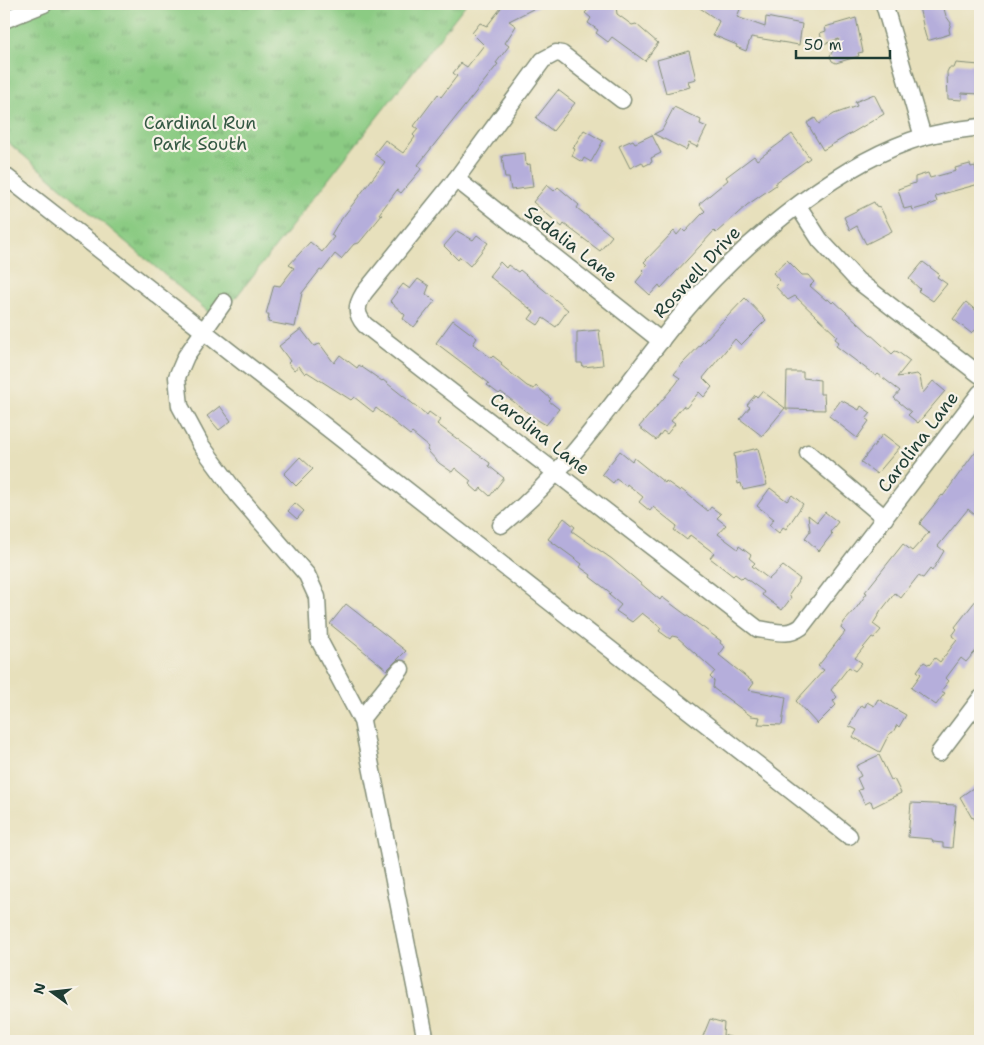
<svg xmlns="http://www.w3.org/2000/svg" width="984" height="1045" font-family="'Shantell Sans',sans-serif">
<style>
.park{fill:url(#park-tufts);stroke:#55845c}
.building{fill:#b5aedb}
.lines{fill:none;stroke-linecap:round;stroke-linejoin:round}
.minor-casing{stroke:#838e78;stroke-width:19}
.minor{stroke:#fff;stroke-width:16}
.labels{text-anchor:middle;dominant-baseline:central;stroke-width:4.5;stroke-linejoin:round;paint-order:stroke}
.park-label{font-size:18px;fill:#355944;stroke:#f7f3e8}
.street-label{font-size:18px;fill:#1f3d34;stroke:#f7f3e8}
</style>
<defs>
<pattern id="park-tufts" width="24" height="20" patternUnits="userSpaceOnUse" patternTransform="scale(1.25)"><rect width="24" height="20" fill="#8bcb83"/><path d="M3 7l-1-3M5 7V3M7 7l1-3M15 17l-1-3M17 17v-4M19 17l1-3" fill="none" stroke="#71a66c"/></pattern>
</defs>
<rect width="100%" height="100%" fill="#f7f3e8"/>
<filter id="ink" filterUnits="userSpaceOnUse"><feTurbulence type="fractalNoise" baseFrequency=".02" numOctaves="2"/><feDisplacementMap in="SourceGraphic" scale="10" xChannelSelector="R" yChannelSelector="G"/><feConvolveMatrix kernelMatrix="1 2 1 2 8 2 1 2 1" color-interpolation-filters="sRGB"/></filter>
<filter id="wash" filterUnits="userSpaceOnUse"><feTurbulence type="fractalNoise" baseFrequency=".0096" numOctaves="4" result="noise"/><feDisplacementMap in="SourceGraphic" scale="20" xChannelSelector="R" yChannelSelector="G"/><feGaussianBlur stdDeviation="1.12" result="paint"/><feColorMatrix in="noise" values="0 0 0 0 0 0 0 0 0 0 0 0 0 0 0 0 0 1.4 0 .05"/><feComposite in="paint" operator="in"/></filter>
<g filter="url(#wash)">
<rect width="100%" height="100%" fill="#e7e0bc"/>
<!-- park -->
<polygon class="park" points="4,4 466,4 218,320 4,139"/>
<g id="blocks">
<!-- building -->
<g class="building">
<polygon points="504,4 543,4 509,21 516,26 505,43 509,46 496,63 498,64 418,165 422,168 401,193 397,190 379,214 382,215 359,243 354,244 341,259 335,254 322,271 320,270 302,293 295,327 268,322 269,314 266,314 274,285 280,286 294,268 289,265 310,242 322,252 334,237 331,235 337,225 385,162 374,154 385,140 403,153 415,137 413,135 418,129 414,126 438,94 441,97 457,76 453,73 461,63 467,67 484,45 472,33 480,23 487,26"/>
<polygon points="593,4 612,4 616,6 617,14 632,25 636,24 658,43 645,61 612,37 608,42 596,33 598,30 588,23 591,18 585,13"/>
<polygon points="694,4 742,4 737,17 765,27 766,17 802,24 799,45 751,37 746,51 736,47 737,45 713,35 719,21"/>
<polygon points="931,4 943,5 946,16 951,23 949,29 950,34 930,40 927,40 925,34 919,7"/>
<polygon points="856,18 863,52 858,53 859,56 836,63 832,61 830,56 839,39 823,44 820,33 826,31 825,27"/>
<polygon points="689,51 696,79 688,81 690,87 666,93 657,60"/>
<polygon points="956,63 980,65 980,94 962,93 962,100 948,99 947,72 949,68 954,68"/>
<polygon points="558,90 575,103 553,131 536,118"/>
<polygon points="874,94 884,114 823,150 807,123 815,118 819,124 834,114 857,106 855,102"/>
<polygon points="674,107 701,120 700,124 707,127 697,147 689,143 686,150 654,134 662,130"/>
<polygon points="584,130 603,141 591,162 584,158 582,162 572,156 575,149 573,148"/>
<polygon points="792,134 810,158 775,183 776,185 747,205 716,233 714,231 661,288 659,285 650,295 636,282 644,272 642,270 647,265 644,262 674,231 677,235 682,229 685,232 701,215 705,211 699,204 728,180 726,177 754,156 757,160"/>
<polygon points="652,135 661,153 651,158 652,162 644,166 642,162 630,168 619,146 633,140 635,143"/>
<polygon points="525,153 526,165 530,164 533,187 511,190 509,178 505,178 502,156"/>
<polygon points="970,164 971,167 975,166 979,184 935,196 937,202 927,206 913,210 912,207 904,209 898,189 915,183 915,177 928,173 930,178 956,171 955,168"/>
<polygon points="547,185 554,191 558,187 579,205 577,208 612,236 600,251 564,224 562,227 533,202"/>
<polygon points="874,202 876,206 880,207 892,231 866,244 857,226 850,230 844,217"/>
<polygon points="457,231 473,240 477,235 488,243 470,266 460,257 458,260 444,246"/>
<polygon points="787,260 802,275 808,275 814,282 810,286 826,300 828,299 832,303 834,301 892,354 895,351 898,352 910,361 897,377 917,374 920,377 923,393 933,381 945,391 918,423 908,415 911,412 894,398 900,391 878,374 876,376 836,346 839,342 835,339 837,336 795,296 788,300 775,286 780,281 773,273"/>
<polygon points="500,262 506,268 508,265 518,272 520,270 568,310 556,327 543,318 538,325 529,319 534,312 489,276"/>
<polygon points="923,262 939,274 937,277 947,284 933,301 918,291 920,289 909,279"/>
<polygon points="418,279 429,286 426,294 435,301 414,327 403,319 405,315 390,301 403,284 410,289"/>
<polygon points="745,298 766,320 741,345 735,339 703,378 712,387 704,397 699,392 686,408 683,406 671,421 675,424 667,434 663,431 656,440 639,427 676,384 680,378 674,374 683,363"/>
<polygon points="966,302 980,314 980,335 974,330 971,333 953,319"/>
<polygon points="453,320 477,338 473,344 491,358 493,356 502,363 501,365 527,386 534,389 536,386 551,399 549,401 559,409 546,425 536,419 501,392 499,394 487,385 489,383 436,343"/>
<polygon points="301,329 314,346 320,344 334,363 340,355 357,368 359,365 382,381 383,380 427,415 429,412 440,420 437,424 490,463 489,466 504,478 490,496 481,488 478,492 469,484 471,481 455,468 452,472 439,463 427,450 429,447 412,433 410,435 376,408 373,412 354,397 351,400 307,372 305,374 299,366 294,370 288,363 290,361 279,346"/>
<polygon points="599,330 603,365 583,367 582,363 577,363 577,332"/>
<polygon points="787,372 803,372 803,378 820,380 820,394 824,394 825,410 786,409"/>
<polygon points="762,391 785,408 762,436 740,419 750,407 747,405 755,395 757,397"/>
<polygon points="841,400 859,410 861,406 871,413 866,419 869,421 857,438 829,416"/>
<polygon points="220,406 231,421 219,430 207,416"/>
<polygon points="883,434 900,447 877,474 861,462"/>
<polygon points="980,445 980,508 975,515 968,509 938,546 944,551 932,571 930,569 923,578 918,576 901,598 895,593 881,611 873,624 881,630 874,638 872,637 855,658 862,663 855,671 849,667 831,690 837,697 833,701 836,705 817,724 796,701 824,670 818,666 845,632 841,628 844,622 855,610 867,593 865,592 903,544 912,551 929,532 920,524 921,521 942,495 943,496"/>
<polygon points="758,448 767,485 743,490 741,483 738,484 734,454"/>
<polygon points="620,451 632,461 634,458 665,483 666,481 680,491 681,489 708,511 711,507 721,514 717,518 726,525 718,534 738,549 739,546 751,555 749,558 755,563 752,566 769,579 783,566 800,579 789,595 791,598 782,610 762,595 764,592 744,577 742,579 735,574 733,576 710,558 714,553 690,535 687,540 674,530 677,526 653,507 650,511 639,502 643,497 627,484 626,486 616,479 613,483 602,474"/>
<polygon points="300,457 313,469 296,486 284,474"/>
<polygon points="770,488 787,501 792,495 803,504 786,529 783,527 779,533 769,525 774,519 757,506"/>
<polygon points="295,503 304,511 297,519 288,511"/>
<polygon points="825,512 838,522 830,532 832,534 819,551 805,538 810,531 808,515 817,522"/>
<polygon points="564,518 575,527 572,531 612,559 660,600 662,597 721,641 720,643 725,647 719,655 754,683 749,690 786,697 782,725 758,724 760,717 751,716 713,688 714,681 710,677 715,671 677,637 672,636 670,639 659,631 661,628 642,613 632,622 616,611 621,605 609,595 611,593 590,577 591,575 580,567 582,564 548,539"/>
<polygon points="980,595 980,646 966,662 961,658 946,678 949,681 941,691 945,693 936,705 911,688 921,674 917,671 924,662 929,665 935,658 940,662 957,640 952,636 957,629 955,627"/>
<polygon points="346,604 406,651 387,670 330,624"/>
<polygon points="878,699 906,715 899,727 897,725 893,732 889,734 880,752 853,737 857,730 849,726 861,705 865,707 867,702 874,706"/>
<polygon points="879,755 891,780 894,779 901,793 873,807 871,801 865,804 858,790 862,789 857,778 861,776 856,766"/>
<polygon points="980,783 980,828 973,817 972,818 960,797"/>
<polygon points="911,803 956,805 952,848 943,847 943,843 933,842 932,839 908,837"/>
<polygon points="710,1019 724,1023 723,1035 733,1038 733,1041 701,1041"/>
</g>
</g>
</g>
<g filter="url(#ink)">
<use href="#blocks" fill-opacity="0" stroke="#838e78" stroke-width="1"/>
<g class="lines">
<!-- minor casing -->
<g class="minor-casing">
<g id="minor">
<polyline points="884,4 923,137"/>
<polyline points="4,20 44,4"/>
<path d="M622,100L562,54L556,53L543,60L456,179L364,293C356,306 355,313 365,325L758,629C775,631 787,637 801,627L980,393"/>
<polyline points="4,175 849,836"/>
<polyline points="456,179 661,341"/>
<polyline points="798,206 820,240 857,280 980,375"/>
<polyline points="224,302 186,356 177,377 180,406 201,445 237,494 307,575 317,597 319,640 362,721 426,1041"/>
<polyline points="808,453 885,518"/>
<path d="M501,525C572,468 621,389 678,319C734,251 827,171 910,141C933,133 956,130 980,127"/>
<polyline points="361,719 401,669"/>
<polyline points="939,753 980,699"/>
</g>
</g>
<!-- minor -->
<use href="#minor" class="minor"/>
</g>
</g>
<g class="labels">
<!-- park labels -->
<g class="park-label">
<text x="200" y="123">Cardinal Run<tspan x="200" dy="21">Park South</tspan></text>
</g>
<!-- street labels -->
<g class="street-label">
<text transform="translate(571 244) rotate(38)">Sedalia Lane</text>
<text transform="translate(697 272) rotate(-47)">Roswell Drive</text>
<text transform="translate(540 434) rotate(38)">Carolina Lane</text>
<text transform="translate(918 442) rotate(-53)">Carolina Lane</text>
</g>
</g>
<!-- margin -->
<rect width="984" height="1045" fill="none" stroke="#f7f3e8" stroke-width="20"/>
<!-- north arrow -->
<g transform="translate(52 992) rotate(285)" stroke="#f7f3e8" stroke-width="4" paint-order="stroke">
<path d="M0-4L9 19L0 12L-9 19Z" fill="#1f3d34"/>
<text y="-8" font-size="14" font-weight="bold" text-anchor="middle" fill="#1f3d34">N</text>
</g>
<!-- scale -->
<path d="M796 50v8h94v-8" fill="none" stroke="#1f3d34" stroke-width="2.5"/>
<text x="804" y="50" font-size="15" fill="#1f3d34" stroke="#f7f3e8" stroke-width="4" paint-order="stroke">50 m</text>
</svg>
